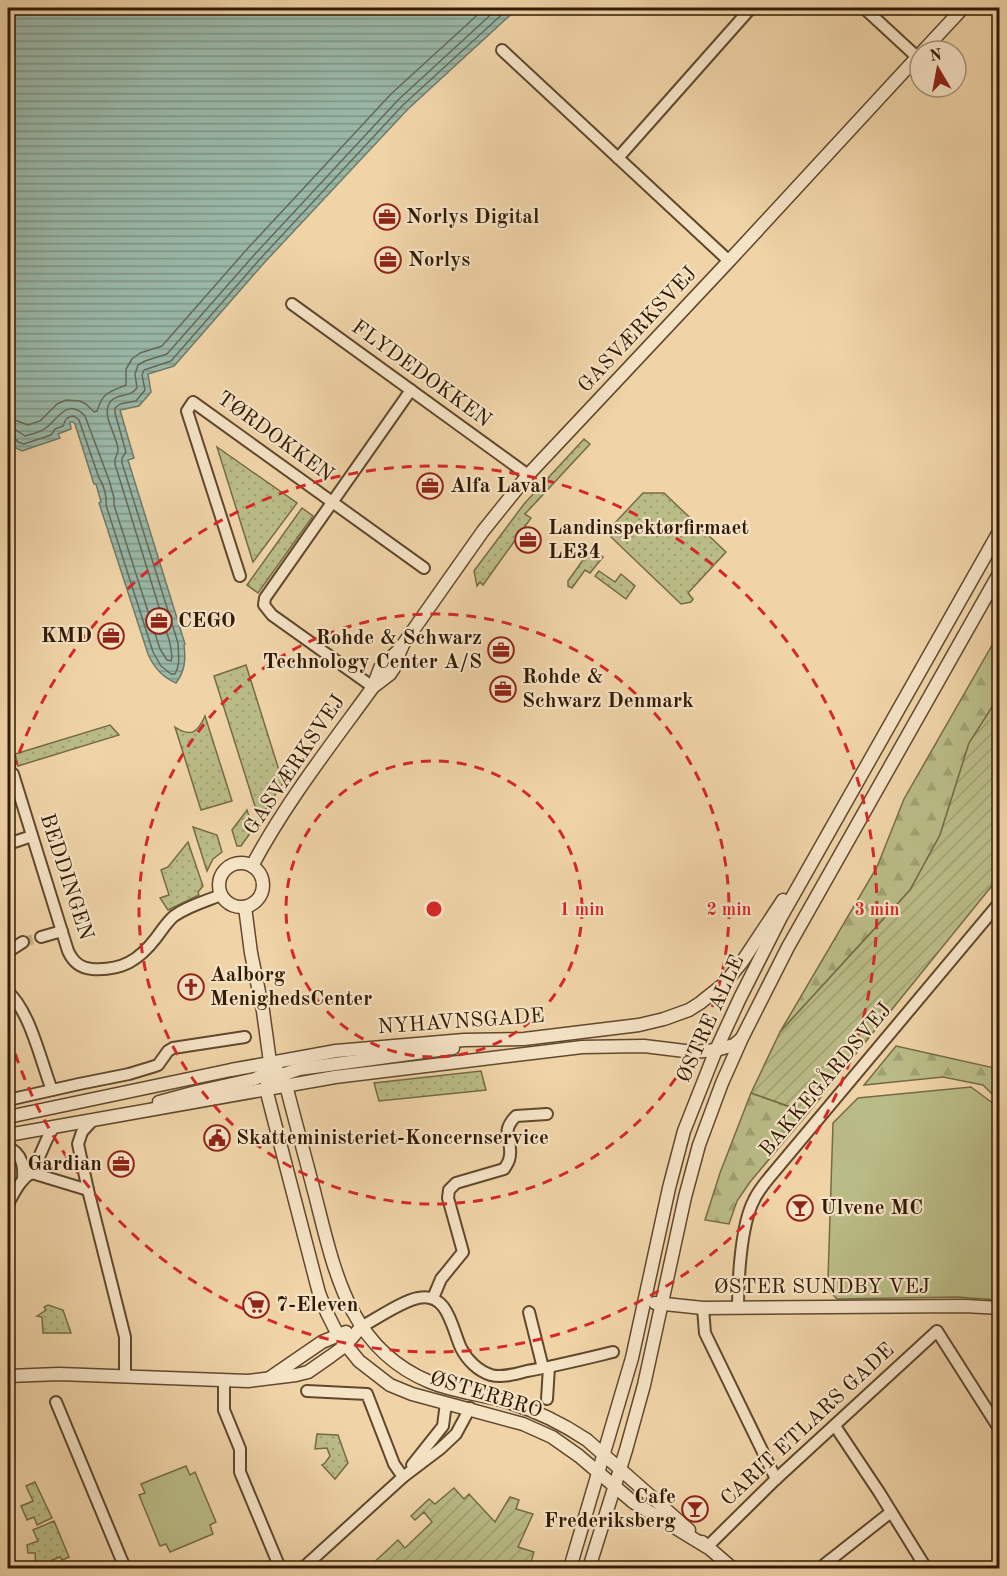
<svg xmlns="http://www.w3.org/2000/svg" width="1007" height="1576" font-family="'Old Standard TT',serif">
<style>
.grass{fill:url(#grass-dots);stroke:#766b46;stroke-width:1.5}
.forest{fill:url(#forest-firs);stroke:#766b46;stroke-width:1.5}
.park{fill:#babc87;stroke:#766b46;stroke-width:1.5}
.garden{fill:url(#garden-furrows);stroke:#766b46;stroke-width:1.5}
.water{fill:url(#water-rules);stroke:#707967;stroke-width:1.5}
.lines{fill:none;stroke-linecap:round;stroke-linejoin:round}
.shore{stroke:#666956;stroke-width:1.5}
.minor-tunnel{stroke:#caaf87;stroke-width:10;stroke-dasharray:10 5;stroke-linecap:butt}
.minor-casing{stroke:#61482d;stroke-width:14}
.tertiary-casing{stroke:#61482d;stroke-width:15}
.minor{stroke:#f5e3c6;stroke-width:10}
.tertiary{stroke:#f5e3c6;stroke-width:12}
.ring{fill:none;stroke:#d62828;stroke-width:3;stroke-dasharray:10 8}
.labels{text-anchor:middle;dominant-baseline:central;stroke-width:4.5;stroke-linejoin:round;paint-order:stroke}
.poi-label{font-size:21px;font-weight:bold;fill:#311a04;stroke:#f5e3c6;text-anchor:start}
.street-label{font-size:21px;fill:#311a04;stroke:#f5e3c6}
.centre{fill:#d62828;stroke:#f5e3c6;stroke-width:3}
.ring-label{font-size:18px;text-anchor:middle;font-weight:bold;fill:#d62828;stroke:#f5e3c6;stroke-width:4.5;stroke-linejoin:round;paint-order:stroke}
</style>
<defs>
<pattern id="grass-dots" width="8" height="8" patternUnits="userSpaceOnUse" patternTransform="scale(1.5)"><rect width="8" height="8" fill="#babc87"/><path d="M2 2h.1M6 6h.1" fill="none" stroke="#a0a173" stroke-width="1.8" stroke-linecap="round"/></pattern>
<pattern id="forest-firs" width="22" height="20" patternUnits="userSpaceOnUse" patternTransform="scale(1.5)"><rect width="22" height="20" fill="#babc87"/><path d="M5 1l3.5 6h-7zM16 11l3.5 6h-7z" fill="#a0a173"/></pattern>
<pattern id="garden-furrows" width="10" height="10" patternUnits="userSpaceOnUse" patternTransform="scale(1.5)"><rect width="10" height="10" fill="#babc87"/><path d="M-1 1l2-2M0 10L10 0M9 11l2-2" fill="none" stroke="#a0a173"/></pattern>
<pattern id="water-rules" width="6" height="5" patternUnits="userSpaceOnUse" patternTransform="scale(1.5)"><rect width="6" height="5" fill="#9ab8a9"/><path d="M0 2.5h6" fill="none" stroke="#7e9587"/></pattern>
</defs>
<rect width="100%" height="100%" fill="#f0d4a8"/>
<filter id="stains"><feTurbulence type="fractalNoise" baseFrequency=".00333" numOctaves="4"/><feColorMatrix values="0 0 0 0 .2 0 0 0 0 .09 0 0 0 0 .02 0 0 0 .5 -.17"/></filter>
<radialGradient id="worn" r=".72"><stop offset=".6" stop-color="#630" stop-opacity="0"/><stop offset="1" stop-color="#630" stop-opacity=".3"/></radialGradient>
<!-- grass -->
<g class="grass">
<polygon points="584,439 590,444 525,514 531,518 483,585 480,582 477,586 474,571 524,504"/>
<polygon points="217,447 297,503 253,562"/>
<polygon points="643,493 664,493 726,552 688,593 693,599 691,602 681,604 611,537 612,526"/>
<polygon points="302,508 313,516 258,593 247,585"/>
<polygon points="597,552 603,557 590,573 585,570 572,588 568,586 568,581 588,553"/>
<polygon points="599,571 615,582 621,574 635,586 626,599 595,576"/>
<polygon points="246,665 283,783 259,819 214,676"/>
<path d="M205,716L232,801L201,810L175,727C191,738 198,732 205,716Z"/>
<polygon points="110,725 119,735 18,766 15,754"/>
<polygon points="247,810 253,829 241,846 237,846 232,830"/>
<polygon points="193,827 217,835 222,852 213,859 207,871"/>
<polygon points="188,842 203,886 198,892 199,895 168,910 160,898 169,895 161,870 168,867"/>
<polygon points="481,1071 486,1090 379,1101 374,1083"/>
<polygon points="48,1305 63,1310 71,1333 43,1333 42,1317 37,1316 46,1310 44,1307"/>
<polygon points="317,1434 338,1435 348,1463 335,1479 322,1465 325,1463 330,1456 327,1448 315,1449"/>
<polygon points="35,1482 52,1518 37,1525 34,1517 27,1520 21,1506 33,1501 26,1486"/>
<polygon points="54,1521 69,1557 62,1560 60,1557 52,1560 55,1568 36,1568 35,1553 28,1553 27,1545 38,1541 33,1530"/>
</g>
<!-- forest -->
<g class="forest">
<polygon points="999,633 999,696 969,744 940,835 910,890 780,1032 877,867 904,799"/>
<polygon points="896,1046 999,1069 999,1101 983,1085 943,1077 864,1085"/>
<polygon points="751,1093 808,1113 750,1182 737,1201 729,1224 705,1220 720,1173"/>
</g>
<!-- park -->
<g class="park">
<polygon points="971,1087 994,1104 999,1104 999,1300 957,1297 837,1299 826,1287 828,1279 833,1123 858,1098"/>
<polygon points="186,1466 190,1475 195,1472 216,1522 210,1525 213,1534 170,1552 166,1544 160,1546 139,1495 145,1493 141,1484"/>
</g>
<!-- garden -->
<g class="garden">
<polygon points="999,696 999,877 808,1113 751,1093 780,1032 910,890 940,835 969,743"/>
<polygon points="454,1488 464,1499 469,1494 495,1522 510,1497 519,1500 516,1509 533,1514 518,1547 534,1552 529,1568 368,1568 398,1540 405,1548 432,1522 424,1512 415,1520 411,1516 429,1499 435,1504"/>
</g>
<!-- water -->
<path class="water" d="M8,8H518L408,109L264,263L174,366L148,374L151,392L139,406L120,410L134,458L128,460L185,644L184,645C186,659 185,671 176,683C162,677 154,668 148,654L99,503L101,502L96,484H94L75,424L73,422H70L71,429L58,434L60,438L22,451L16,448H14L10,442H8Z"/>
<g class="lines">
<!-- shore -->
<g class="shore">
<path d="M8,419L15,420L28,425L40,421L57,404L66,400L80,401L86,404L94,412L97,411C103,392 109,392 126,385V369L132,359L140,353L162,346L248,248L391,94L485,8"/>
<path d="M8,428L16,430L25,436C32,434 42,432 47,427C59,417 68,398 85,416L109,480L114,498V505L160,649L167,660L171,661L172,657L170,643L115,464C114,458 117,456 118,451C119,437 98,413 112,400C120,393 129,398 137,388L135,374L138,365L145,361L167,354L255,254L398,100L498,8"/>
<path d="M8,436H13L18,442L24,444L51,435L55,429L63,426C65,420 67,416 74,416L79,420L99,478C104,485 107,497 106,505L153,652L161,666L171,674H175C181,663 178,654 178,643L122,463V458L126,452L115,413V408L120,404L136,401L145,390L142,375L144,370L171,361L260,259L403,105L509,8"/>
</g>
<!-- minor-tunnel -->
<polyline class="minor-tunnel" points="23,942 41,937"/>
<!-- minor casing -->
<g class="minor-casing">
<g id="minor">
<polyline points="864,8 917,57"/>
<polyline points="502,50 729,261"/>
<polyline points="618,158 751,8"/>
<polyline points="292,304 528,475"/>
<polyline points="240,576 187,411 193,402 424,568"/>
<polyline points="373,687 272,615 264,605 265,598 411,390"/>
<path d="M13,774L68,951C73,962 80,968 92,969C122,971 139,960 156,938C162,930 167,922 174,916C188,906 206,901 221,895"/>
<polyline points="8,844 32,836"/>
<polyline points="41,937 62,931"/>
<polyline points="8,954 9,951 23,942"/>
<path d="M8,992C30,1011 41,1062 52,1090"/>
<polyline points="8,1100 79,1084 129,1074 152,1067 158,1065 168,1051 173,1048 245,1037"/>
<path d="M8,1147C22,1154 24,1165 23,1180"/>
<polyline points="32,1173 88,1190 125,1337 125,1376"/>
<polyline points="88,1190 78,1144 82,1132 92,1121"/>
<path d="M8,1204C14,1193 21,1178 32,1173L47,1139L53,1128"/>
<path d="M433,1298L441,1279L463,1252L448,1198L449,1190L456,1183L504,1169C506,1166 508,1163 509,1160C515,1141 498,1134 516,1116L547,1114"/>
<polyline points="703,1308 705,1333 776,1479"/>
<path d="M738,1308C738,1279 741,1224 754,1200C760,1187 770,1177 779,1166L1000,902"/>
<polyline points="529,1312 543,1368"/>
<path d="M361,1327C376,1319 402,1301 418,1298C448,1291 452,1329 461,1348C467,1360 478,1371 491,1375C502,1378 516,1374 527,1371C556,1366 584,1359 613,1352"/>
<polyline points="224,1380 224,1410 240,1449 240,1472 280,1568"/>
<polyline points="307,1391 367,1394 394,1464 403,1477"/>
<polyline points="547,1399 549,1367"/>
<polyline points="56,1402 125,1568"/>
<polyline points="835,1426 879,1492 926,1568"/>
<polyline points="412,1465 443,1426 446,1403"/>
<polyline points="707,1547 776,1479 937,1331 1000,1430"/>
<polyline points="303,1568 403,1477 440,1449 456,1434 470,1408"/>
<polyline points="820,1568 891,1512"/>
</g>
</g>
<!-- tertiary casing -->
<g class="tertiary-casing">
<g id="tertiary">
<polyline points="923,51 963,8"/>
<polyline points="373,687 390,674 394,668 402,646 447,582 483,531 528,475 729,261 920,54"/>
<circle cx="241" cy="885" r="22"/>
<path d="M252,866C286,802 331,745 373,687L380,668L402,647"/>
<polyline points="245,907 251,953 263,1011 270,1062 266,1089 319,1293 327,1313 338,1335 359,1361 390,1385 412,1394 523,1424 552,1437 579,1456 633,1502 707,1547"/>
<path d="M270,1062L280,1074L286,1085C295,1121 305,1156 314,1191C334,1268 347,1348 430,1382C452,1391 477,1394 501,1400C533,1409 560,1422 587,1440L689,1530"/>
<polyline points="276,1077 299,1069 453,1048"/>
<polyline points="159,1102 196,1092 255,1079 263,1075 268,1066"/>
<polyline points="8,1117 231,1070 336,1051 464,1040 524,1039 639,1025 664,1019 689,1010 700,1003 724,984 742,962 783,900"/>
<polyline points="8,1135 335,1077 582,1047 644,1046 693,1052 716,1050 734,1045 741,1039"/>
<polyline points="655,1303 703,1308 965,1306 1000,1308"/>
<polyline points="8,1376 59,1374 248,1381 296,1375 308,1372 331,1356 346,1345 361,1327"/>
<polyline points="271,1377 322,1342 346,1332"/>
<polyline points="702,1542 732,1568"/>
<polyline points="570,1568 632,1358 669,1188 684,1131 716,1050 740,998 781,917 1000,530"/>
<polyline points="589,1568 626,1450 644,1385 685,1197 699,1145 722,1083 742,1038 788,947 1000,572"/>
</g>
</g>
<!-- minor -->
<use href="#minor" class="minor"/>
<!-- tertiary -->
<use href="#tertiary" class="tertiary"/>
</g>
<!-- distance rings -->
<g class="ring">
<circle cx="434" cy="909" r="148"/>
<circle cx="434" cy="909" r="295"/>
<path d="M8 787A443 443 0 1 1 8 1031"/>
</g>
<!-- icons -->
<defs>
<g id="office-ring" transform="scale(1.35)"><circle r="9.5" fill="#f5e3c6" stroke="#8f2418" stroke-width="1.5"/><path d="M-6-3h4V-5.5h4V-3h4V5H-6ZM-1-4.5V-3h2v-1.5ZM-6 0V1H6V0Z" fill="#8f2418"/></g>
<g id="church-ring" transform="scale(1.35)"><circle r="9.5" fill="#f5e3c6" stroke="#8f2418" stroke-width="1.5"/><path d="M-1.2-6h2.4v3.5h3.3v2.4h-3.3V6h-2.4V-.1h-3.3v-2.4h3.3Z" fill="#8f2418"/></g>
<g id="civic-ring" transform="scale(1.35)"><circle r="9.5" fill="#f5e3c6" stroke="#8f2418" stroke-width="1.5"/><path d="M-.6-6.5H3V-4.5H.6V-3L4-1V1h2V6H-6V1h2V-1L-.6-3ZM-1.2 2.5V6h2.4V2.5Z" fill="#8f2418"/></g>
<g id="bar-ring" transform="scale(1.35)"><circle r="9.5" fill="#f5e3c6" stroke="#8f2418" stroke-width="1.5"/><path d="M-6-5H6L.8 .8V4.5H3.5V6h-7V4.5H-.8V.8Z" fill="#8f2418"/></g>
<g id="supermarket-ring" transform="scale(1.35)"><circle r="9.5" fill="#f5e3c6" stroke="#8f2418" stroke-width="1.5"/><path d="M-6-5.5h2.5l.6 2H6L4.5 2H-2.5L-4.4-4H-6ZM-1.5 3.2a1.3 1.3 0 1 0 .1 0ZM3 3.2a1.3 1.3 0 1 0 .1 0Z" fill="#8f2418"/></g>
</defs>
<g fill-rule="evenodd">
<use href="#office-ring" x="387" y="217"/>
<use href="#office-ring" x="388" y="260"/>
<use href="#office-ring" x="430" y="486"/>
<use href="#office-ring" x="528" y="540"/>
<use href="#office-ring" x="159" y="621"/>
<use href="#office-ring" x="111" y="636"/>
<use href="#office-ring" x="501" y="650"/>
<use href="#office-ring" x="503" y="689"/>
<use href="#church-ring" x="191" y="987"/>
<use href="#civic-ring" x="217" y="1138"/>
<use href="#office-ring" x="121" y="1164"/>
<use href="#bar-ring" x="800" y="1208"/>
<use href="#supermarket-ring" x="256" y="1305"/>
<use href="#bar-ring" x="695" y="1509"/>
</g>
<g class="labels">
<!-- poi labels -->
<g class="poi-label">
<text x="406" y="217">Norlys Digital</text>
<text x="408" y="260">Norlys</text>
<text x="450" y="486">Alfa Laval</text>
<text x="548" y="528">Landinspektørfirmaet<tspan x="548" dy="24">LE34</tspan></text>
<text x="178" y="621">CEGO</text>
<text x="92" y="636" text-anchor="end">KMD</text>
<text x="482" y="638" text-anchor="end">Rohde &amp; Schwarz<tspan x="482" dy="24">Technology Center A/S</tspan></text>
<text x="522" y="677">Rohde &amp;<tspan x="522" dy="24">Schwarz Denmark</tspan></text>
<text x="210" y="975">Aalborg<tspan x="210" dy="24">MenighedsCenter</tspan></text>
<text x="236" y="1138">Skatteministeriet-Koncernservice</text>
<text x="102" y="1164" text-anchor="end">Gardian</text>
<text x="820" y="1208">Ulvene MC</text>
<text x="276" y="1305">7-Eleven</text>
<text x="676" y="1497" text-anchor="end">Cafe<tspan x="676" dy="24">Frederiksberg</tspan></text>
</g>
<!-- street labels -->
<g class="street-label">
<text transform="translate(638 330) rotate(-47)">GASVÆRKSVEJ</text>
<text transform="translate(421 374) rotate(36)">FLYDEDOKKEN</text>
<text transform="translate(275 437) rotate(36)">TØRDOKKEN</text>
<text transform="translate(295 765) rotate(-56)">GASVÆRKSVEJ</text>
<text transform="translate(66 877) rotate(72)">BEDDINGEN</text>
<text transform="translate(711 1019) rotate(-66)">ØSTRE ALLE</text>
<text transform="translate(461 1022) rotate(-4)">NYHAVNSGADE</text>
<text transform="translate(826 1080) rotate(-50)">BAKKEGÅRDSVEJ</text>
<text x="822" y="1287">ØSTER SUNDBY VEJ</text>
<text transform="translate(486 1395) rotate(17)">ØSTERBRO</text>
<text transform="translate(808 1425) rotate(-43)">CARIT ETLARS GADE</text>
</g>
</g>
<circle cx="434" cy="909" r="9" class="centre"/>
<g class="ring-label">
<text x="582" y="915">1 min</text>
<text x="729" y="915">2 min</text>
<text x="877" y="915">3 min</text>
</g>
<!-- margin -->
<rect width="1007" height="1576" fill="none" stroke="#f0d4a8" stroke-width="30"/>
<rect x="9" y="9" width="989" height="1558" fill="none" stroke="#311a04" stroke-width="3"/>
<rect x="15" y="15" width="977" height="1546" fill="none" stroke="#311a04" stroke-width="1.5"/>
<!-- north arrow -->
<g transform="translate(938 69) rotate(350)"><circle r="28" fill="#f5e3c6" stroke="#a79378" stroke-width="1.5"/>
<path d="M0-4.5L10 22L0 15L-10 22Z" fill="#8f2418"/>
<text y="-9" font-size="16" font-weight="bold" text-anchor="middle" fill="#311a04">N</text>
</g>
<rect width="100%" height="100%" filter="url(#stains)"/>
<rect width="100%" height="100%" fill="url(#worn)"/>
</svg>
